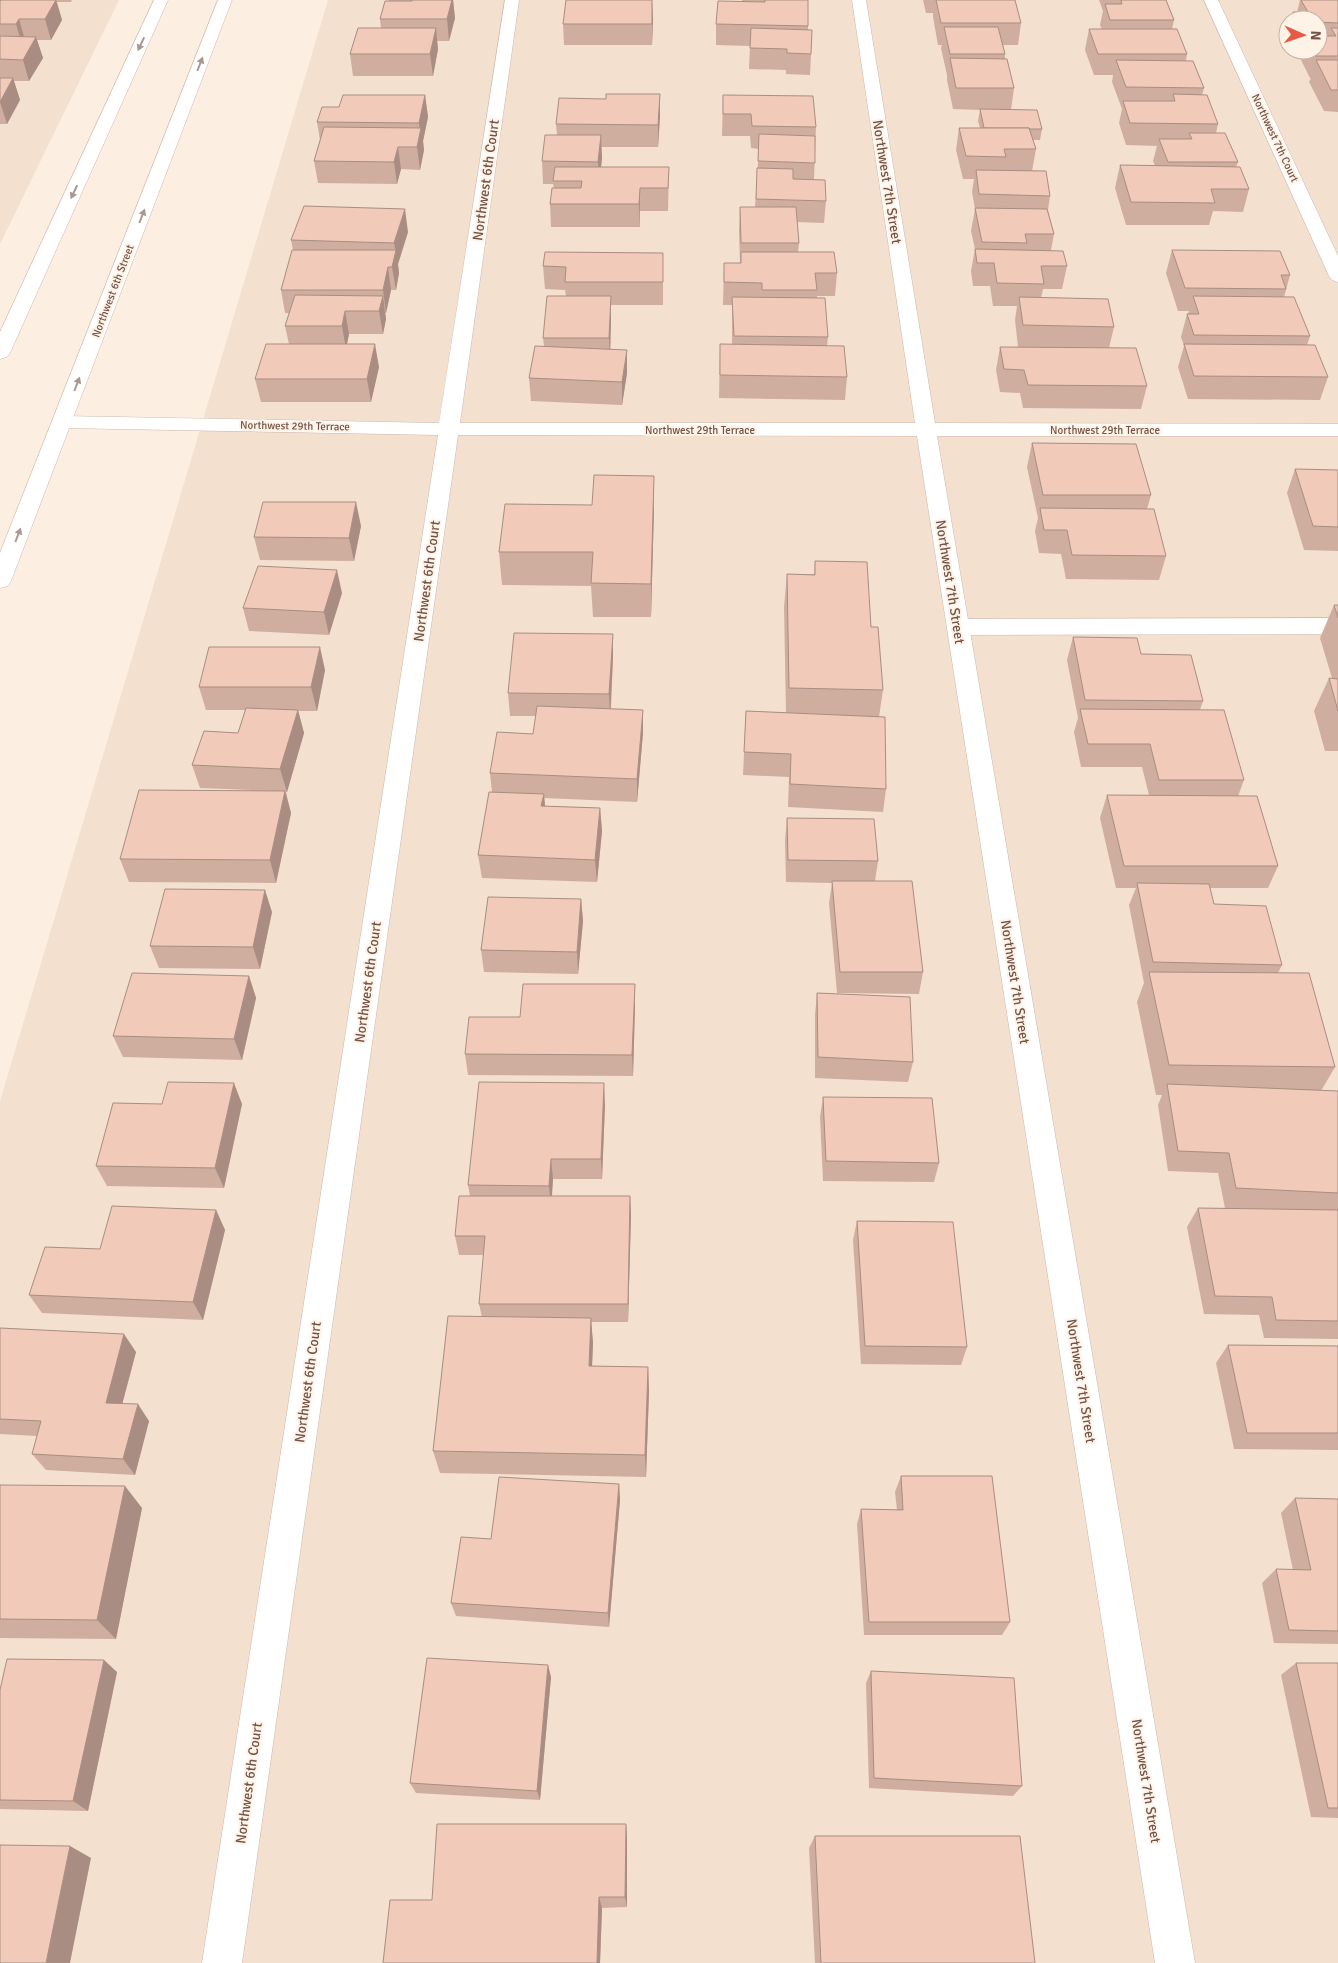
<svg xmlns="http://www.w3.org/2000/svg" width="1338" height="1963" font-family="Signika,sans-serif">
<style>
.residential{fill:#f3e0cf;fill-rule:evenodd}
.lines{fill:none;stroke-linecap:round;stroke-linejoin:round}
.lane-casing{stroke:#cfb7ab;stroke-width:1}
.street-casing{stroke:#cfb7ab;stroke-width:1}
.secondary-casing{stroke:#d2b6a8;stroke-width:1}
.lane{fill:#fff;fill-rule:evenodd}
.street{fill:#fff;fill-rule:evenodd}
.secondary{fill:#fff;fill-rule:evenodd}
.wall{fill:#cfae9f}
.shaded-wall{fill:#a98d82}
.building{fill:#f1cab9;stroke:#a98d82}
.oneway{fill:#ab9891}
.labels{text-anchor:middle;dominant-baseline:central;stroke-width:4;stroke-linejoin:round;paint-order:stroke}
.far-street-label{font-size:11px;fill:#735348;stroke:#fff3e7}
.street-label{font-size:14px;fill:#735348;stroke:#fff3e7}
</style>
<rect width="100%" height="100%" fill="#fcefe1"/>
<!-- residential -->
<g class="residential">
<polygon points="0,0 119,0 0,244"/>
<path d="M328,0H1338V1963H0V1101ZM1288,20H1318V50H1288Z"/>
</g>
<g class="lines">
<!-- lane casing -->
<g class="lane-casing">
<polygon id="lane" points="1338,618 1338,634 958,635 950,632 947,627 950,622 958,619"/>
</g>
<!-- street casing -->
<g class="street-casing">
<g id="street">
<polygon points="505,0 519,0 460,423 915,423 852,0 866,0 935,423 1338,424 1338,436 937,436 1195,1963 1155,1963 917,436 458,435 242,1963 202,1963 438,435 62,428 55,426 52,422 55,418 62,416 439,423"/>
<polygon points="1204,0 1218,0 1338,256 1338,282 1332,280 1329,276"/>
</g>
</g>
<!-- secondary casing -->
<g class="secondary-casing">
<g id="secondary">
<polygon points="154,0 168,0 10,353 7,357 0,359 0,332"/>
<polygon points="218,0 232,0 11,581 8,586 0,588 0,553"/>
</g>
</g>
<!-- lane -->
<use href="#lane" class="lane"/>
<!-- street -->
<use href="#street" class="street"/>
<!-- secondary -->
<use href="#secondary" class="secondary"/>
</g>
<!-- wall -->
<g class="wall">
<polygon points="1,0 72,0 71,2 57,2 62,20 51,40 37,40 43,58 29,81 14,81 20,100 7,124 0,124 0,1"/>
<polygon points="389,0 453,0 455,18 449,41 437,41 438,49 433,76 353,76 350,54 381,28 380,19 389,1"/>
<polygon points="742,0 808,0 808,29 811,54 810,75 786,74 786,70 749,69 750,46 716,45 716,24 742,2"/>
<polygon points="923,0 1015,0 1021,23 1018,45 1003,45 1005,54 1005,59 1014,88 1011,110 1042,129 1040,140 1033,140 1036,149 1032,171 1050,196 1048,210 1054,234 1051,250 1067,266 1062,289 1043,289 1041,298 1114,327 1109,348 1147,386 1141,409 1023,408 1020,393 1000,392 996,370 1000,347 1018,347 1015,320 1017,306 993,306 990,286 973,286 971,271 975,249 971,231 975,209 972,192 974,179 963,179 956,150 959,128 980,128 978,121 980,110 953,109 947,80 947,75 941,48 942,45 938,45 933,17 933,13 926,13"/>
<polygon points="1099,0 1166,0 1174,20 1172,29 1187,54 1186,61 1204,88 1202,95 1218,124 1216,133 1238,162 1236,167 1249,189 1243,212 1213,211 1209,225 1126,225 1115,188 1120,165 1155,166 1153,161 1157,146 1126,145 1119,123 1122,109 1112,82 1113,75 1094,75 1085,50 1089,29 1102,29 1100,25 1103,11"/>
<polygon points="1300,0 1338,0 1338,112 1324,111 1309,82 1311,78 1310,78 1300,58 1302,50 1318,50 1318,20 1291,20 1293,12 1297,12"/>
<polygon points="653,19 652,45 564,45 563,24"/>
<polygon points="660,94 660,116 658,147 601,147 602,158 601,167 669,167 668,211 640,211 640,227 551,227 550,204 554,188 553,184 543,184 542,161 557,135 556,124 606,99"/>
<polygon points="425,95 428,117 423,141 424,150 420,170 401,169 397,184 318,183 314,161 320,140 317,122 339,107"/>
<polygon points="723,95 816,127 814,180 826,201 824,223 797,222 799,243 798,252 837,273 835,296 817,296 817,298 828,337 827,346 847,377 845,400 719,398 720,344 732,345 732,305 723,305 724,263 740,263 739,230 740,207 755,207 759,149 751,148 750,136 722,136"/>
<polygon points="408,232 398,264 399,273 396,290 391,290 386,313 385,313 386,319 383,334 349,334 347,344 379,367 371,402 261,402 255,379 289,344 285,326 289,313 285,313 281,290 293,250 291,240"/>
<polygon points="1172,250 1290,275 1284,297 1310,336 1307,345 1328,377 1320,400 1188,399 1178,367 1184,346 1181,337 1187,314 1188,314 1189,311 1178,311 1166,273"/>
<polygon points="663,253 663,305 611,305 611,319 610,349 627,373 622,405 531,401 529,378 544,346 543,338 566,296 565,290 545,289 543,266"/>
<polygon points="1032,443 1151,495 1147,509 1166,556 1159,580 1066,579 1061,554 1039,553 1035,531 1038,518 1027,467"/>
<polygon points="1295,469 1338,470 1338,551 1304,550 1287,493"/>
<polygon points="654,509 651,617 593,617 591,586 502,585 499,552"/>
<polygon points="361,526 354,561 260,560 254,537"/>
<polygon points="815,561 871,627 883,690 879,717 886,789 883,812 788,807 789,777 743,775 746,711 786,713 784,607 787,574 814,574"/>
<polygon points="342,593 329,635 249,631 243,608"/>
<polygon points="1334,605 1338,605 1338,751 1325,751 1314,711 1329,678 1332,678 1320,638"/>
<polygon points="1073,637 1141,654 1203,701 1200,710 1244,780 1238,796 1278,866 1268,888 1210,888 1214,904 1282,965 1278,973 1335,1067 1321,1091 1338,1091 1338,1339 1264,1338 1259,1315 1204,1314 1187,1227 1198,1208 1225,1208 1218,1173 1168,1171 1158,1105 1162,1095 1156,1095 1137,1002 1144,983 1129,905 1136,888 1116,888 1100,818 1107,795 1149,795 1142,767 1081,767 1074,732 1078,718 1067,660"/>
<polygon points="613,657 611,709 643,710 643,733 637,802 544,798 545,806 600,808 602,831 597,882 482,878 478,855 492,792 490,773 533,734 536,716 510,716 508,693"/>
<polygon points="325,670 317,711 298,711 304,733 287,792 286,792 291,813 276,883 129,882 120,859 251,790 200,788 192,765 238,733 245,710 206,710 199,687"/>
<polygon points="787,818 878,861 875,881 923,972 919,994 837,993 829,903 832,883 786,882 785,841"/>
<polygon points="581,899 583,921 578,974 484,972 481,950"/>
<polygon points="272,912 260,969 159,968 150,946"/>
<polygon points="249,976 256,998 242,1060 123,1057 113,1036"/>
<polygon points="817,993 913,1062 908,1082 815,1078 815,1015"/>
<polygon points="635,1006 633,1076 468,1075 465,1054 520,1017"/>
<polygon points="823,1097 939,1163 934,1182 823,1181 820,1117"/>
<polygon points="162,1104 242,1104 224,1188 107,1186 96,1166"/>
<polygon points="605,1104 602,1179 553,1179 552,1196 630,1196 631,1215 628,1322 591,1322 593,1343 592,1366 648,1367 649,1391 646,1477 440,1473 433,1451 482,1317 479,1304 484,1255 459,1255 455,1236 470,1196 468,1185"/>
<polygon points="216,1210 225,1230 203,1320 42,1313 29,1295 100,1249"/>
<polygon points="857,1221 967,1347 961,1365 861,1364 853,1240"/>
<polygon points="0,1328 136,1352 122,1404 149,1421 135,1475 46,1470 32,1454 37,1436 0,1434"/>
<polygon points="1228,1345 1338,1346 1338,1450 1234,1449 1216,1363"/>
<polygon points="901,1476 1010,1622 1002,1635 864,1635 857,1524 861,1509 897,1510 895,1492"/>
<polygon points="619,1484 620,1500 609,1627 456,1616 451,1603 491,1539"/>
<polygon points="0,1485 142,1508 116,1639 0,1638"/>
<polygon points="1295,1498 1338,1499 1338,1644 1274,1643 1262,1583 1276,1569 1293,1570 1281,1513"/>
<polygon points="1296,1663 1338,1663 1338,1818 1311,1817 1281,1675"/>
<polygon points="871,1671 1022,1786 1013,1796 869,1788 866,1683"/>
<polygon points="117,1672 88,1811 0,1809 0,1690"/>
<polygon points="551,1677 540,1800 416,1793 410,1783"/>
<polygon points="626,1824 627,1837 627,1907 602,1908 600,1963 383,1963 432,1900"/>
<polygon points="815,1836 1035,1963 815,1963 809,1848"/>
</g>
<!-- shaded-wall -->
<g class="shaded-wall">
<polygon points="56,0 62,20 51,40 45,19"/>
<polygon points="452,0 453,0 455,18 449,41 447,19"/>
<polygon points="652,0 653,19 652,45"/>
<polygon points="19,19 25,40 22,45 16,24"/>
<polygon points="436,28 438,49 433,76 430,54"/>
<polygon points="36,37 43,58 29,81 23,60"/>
<polygon points="13,78 20,100 7,124 0,102"/>
<polygon points="660,94 660,116 658,147 658,125"/>
<polygon points="425,95 428,117 423,141 424,150 420,170 417,147 420,132 419,123"/>
<polygon points="601,135 602,158 599,184 598,162"/>
<polygon points="398,147 401,169 397,184 394,162"/>
<polygon points="640,188 640,227 639,204"/>
<polygon points="405,209 408,232 398,264 399,273 396,290 392,267 396,252 394,243"/>
<polygon points="388,267 391,290 386,313 383,290"/>
<polygon points="383,296 386,319 383,334 379,311"/>
<polygon points="611,296 611,319 610,361 609,338"/>
<polygon points="345,311 349,334 346,349 342,326"/>
<polygon points="375,344 379,367 371,402 367,379"/>
<polygon points="627,350 627,373 622,405 622,382"/>
<polygon points="654,476 654,509 651,617 651,584"/>
<polygon points="356,502 361,526 354,561 349,538"/>
<polygon points="337,570 342,593 329,635 324,612"/>
<polygon points="613,634 613,657 610,717 609,694"/>
<polygon points="320,647 325,670 317,711 311,687"/>
<polygon points="298,710 304,733 287,792 280,769"/>
<polygon points="643,710 643,733 637,802 637,779"/>
<polygon points="285,791 291,813 276,883 270,860"/>
<polygon points="544,794 546,817 541,806"/>
<polygon points="600,808 602,831 597,882 595,860"/>
<polygon points="265,890 272,912 260,969 253,947"/>
<polygon points="581,899 583,921 578,974 577,952"/>
<polygon points="249,976 256,998 242,1060 234,1039"/>
<polygon points="635,984 635,1006 633,1076 632,1055"/>
<polygon points="234,1083 242,1104 224,1188 215,1168"/>
<polygon points="604,1083 605,1104 602,1179 601,1159"/>
<polygon points="551,1159 553,1179 551,1206 549,1186"/>
<polygon points="630,1196 631,1215 628,1322 628,1304"/>
<polygon points="216,1210 225,1230 203,1320 193,1302"/>
<polygon points="591,1318 593,1343 591,1390 589,1366"/>
<polygon points="124,1334 136,1352 118,1420 106,1403"/>
<polygon points="648,1367 649,1391 646,1477 645,1455"/>
<polygon points="138,1404 149,1421 135,1475 123,1459"/>
<polygon points="619,1484 620,1500 609,1627 608,1613"/>
<polygon points="125,1486 142,1508 116,1639 97,1620"/>
<polygon points="104,1660 117,1672 88,1811 73,1801"/>
<polygon points="548,1665 551,1677 540,1800 537,1791"/>
<polygon points="626,1824 627,1837 627,1907 625,1897"/>
<polygon points="70,1846 91,1858 70,1963 46,1963"/>
<polygon points="599,1897 602,1908 600,1963 597,1963"/>
</g>
<!-- building -->
<g class="building">
<polygon points="1,0 56,0 45,19 19,19 16,24 0,24 0,1"/>
<polygon points="412,0 452,0 447,19 380,19 385,1 412,1"/>
<polygon points="566,0 652,0 652,24 563,24"/>
<polygon points="765,0 808,0 808,26 716,24 718,1 765,2"/>
<polygon points="936,0 1015,0 1021,23 941,23"/>
<polygon points="1121,0 1166,0 1174,20 1110,20 1105,4 1122,4"/>
<polygon points="1301,0 1338,0 1338,23 1318,22 1318,20 1297,20 1293,12 1308,12"/>
<polygon points="944,27 998,27 1005,54 950,54"/>
<polygon points="358,28 436,28 430,54 350,54"/>
<polygon points="751,28 812,30 811,54 787,53 787,49 750,48"/>
<polygon points="1331,28 1338,28 1338,56 1316,56 1313,50 1318,50 1318,36 1336,36"/>
<polygon points="1089,29 1177,29 1187,54 1098,54"/>
<polygon points="0,36 36,37 23,60 0,59"/>
<polygon points="950,58 1007,59 1014,88 956,88"/>
<polygon points="1116,60 1193,61 1204,88 1126,87"/>
<polygon points="1316,60 1338,60 1338,90 1331,90"/>
<polygon points="0,78 13,78 0,102"/>
<polygon points="606,94 660,94 658,125 556,124 559,98 606,99"/>
<polygon points="1173,94 1207,95 1218,124 1130,123 1123,101 1175,101"/>
<polygon points="343,95 425,95 419,123 317,122 322,107 339,107"/>
<polygon points="723,95 813,96 816,127 752,126 751,114 723,114"/>
<polygon points="980,109 1037,110 1042,129 1030,129 1029,128 984,128"/>
<polygon points="324,127 421,128 417,147 398,147 394,162 314,161"/>
<polygon points="959,128 1029,128 1036,149 1004,149 1006,157 966,156"/>
<polygon points="1189,133 1225,133 1238,162 1168,162 1159,139 1192,139"/>
<polygon points="759,134 815,136 815,163 758,161"/>
<polygon points="545,135 601,135 598,162 542,161"/>
<polygon points="1120,165 1240,167 1249,189 1211,189 1215,203 1131,202"/>
<polygon points="555,167 669,167 668,188 640,188 639,204 550,204 552,188 581,188 582,181 553,181"/>
<polygon points="757,168 793,169 793,179 825,180 826,201 756,199"/>
<polygon points="976,170 1046,171 1050,196 979,194"/>
<polygon points="304,206 405,209 394,243 291,240"/>
<polygon points="740,207 796,207 799,243 741,243"/>
<polygon points="975,208 1047,209 1054,234 1025,234 1027,243 982,242"/>
<polygon points="975,249 1063,251 1067,266 1041,266 1044,284 997,283 994,263 977,263"/>
<polygon points="292,250 396,250 392,267 388,267 383,290 281,290"/>
<polygon points="1172,250 1280,251 1290,275 1281,275 1286,289 1185,288"/>
<polygon points="545,252 663,253 663,282 565,282 566,267 543,266"/>
<polygon points="741,252 834,252 837,273 815,273 817,290 762,290 762,283 724,282 724,263 741,263"/>
<polygon points="295,295 383,296 379,311 345,311 342,326 285,326"/>
<polygon points="547,296 611,296 609,338 543,338"/>
<polygon points="1193,296 1294,297 1310,336 1194,335 1187,314 1199,314"/>
<polygon points="732,297 825,298 828,337 734,336"/>
<polygon points="1019,297 1108,299 1114,327 1023,325"/>
<polygon points="266,344 375,344 367,379 255,379"/>
<polygon points="720,344 844,346 847,377 720,375"/>
<polygon points="1184,344 1315,345 1328,377 1194,376"/>
<polygon points="535,346 627,350 622,382 529,378"/>
<polygon points="1000,347 1136,348 1147,386 1028,385 1024,370 1004,369"/>
<polygon points="1032,443 1136,444 1151,495 1043,495"/>
<polygon points="1295,469 1338,470 1338,527 1313,526"/>
<polygon points="594,475 654,476 651,584 591,583 593,552 499,552 505,504 592,505"/>
<polygon points="263,502 356,502 349,538 254,537"/>
<polygon points="1040,508 1154,509 1166,556 1072,555 1067,530 1044,530"/>
<polygon points="815,561 867,562 871,627 878,627 883,690 789,688 787,574 815,575"/>
<polygon points="258,566 337,570 324,612 243,608"/>
<polygon points="1334,605 1338,605 1338,618"/>
<polygon points="514,633 613,634 609,694 508,693"/>
<polygon points="1073,637 1137,638 1141,654 1191,655 1203,701 1085,700"/>
<polygon points="209,647 320,647 311,687 199,687"/>
<polygon points="1329,678 1338,679 1338,711"/>
<polygon points="537,706 643,710 637,779 490,773 497,732 533,734"/>
<polygon points="246,708 298,710 280,769 192,765 204,731 238,733"/>
<polygon points="1080,709 1224,710 1244,780 1159,780 1150,744 1088,744"/>
<polygon points="746,711 885,717 886,789 790,784 791,754 744,752"/>
<polygon points="139,790 285,791 270,860 120,859"/>
<polygon points="489,792 544,794 541,806 600,808 595,860 478,855"/>
<polygon points="1107,795 1257,796 1278,866 1124,866"/>
<polygon points="787,818 874,819 878,861 788,860"/>
<polygon points="832,881 912,881 923,972 840,972"/>
<polygon points="1137,883 1209,884 1214,904 1266,906 1282,965 1153,962"/>
<polygon points="165,889 265,890 253,947 150,946"/>
<polygon points="488,897 581,899 577,952 481,950"/>
<polygon points="1149,972 1309,973 1335,1067 1169,1065"/>
<polygon points="132,973 249,976 234,1039 113,1036"/>
<polygon points="523,984 635,984 632,1055 465,1054 469,1017 520,1017"/>
<polygon points="817,993 910,997 913,1062 818,1057"/>
<polygon points="168,1082 234,1083 215,1168 96,1166 113,1103 162,1104"/>
<polygon points="479,1082 604,1083 601,1159 551,1159 549,1186 468,1185"/>
<polygon points="1167,1084 1338,1091 1338,1193 1236,1188 1229,1153 1178,1151"/>
<polygon points="823,1097 932,1098 939,1163 826,1161"/>
<polygon points="459,1196 630,1196 628,1304 479,1304 485,1236 455,1236"/>
<polygon points="112,1206 216,1210 193,1302 29,1295 45,1247 100,1249"/>
<polygon points="1198,1208 1338,1210 1338,1321 1276,1320 1272,1297 1215,1296"/>
<polygon points="857,1221 953,1222 967,1347 865,1346"/>
<polygon points="448,1316 591,1318 589,1366 648,1367 645,1455 433,1451"/>
<polygon points="0,1328 124,1334 106,1403 138,1404 123,1459 32,1454 41,1421 0,1419"/>
<polygon points="1228,1345 1338,1346 1338,1433 1247,1433"/>
<polygon points="901,1476 992,1476 1010,1622 869,1622 861,1509 903,1510"/>
<polygon points="499,1477 619,1484 608,1613 451,1603 461,1537 491,1539"/>
<polygon points="0,1485 125,1486 97,1620 0,1619"/>
<polygon points="1295,1498 1338,1499 1338,1631 1289,1630 1276,1569 1311,1570"/>
<polygon points="427,1658 548,1665 537,1791 410,1783"/>
<polygon points="7,1659 104,1660 73,1801 0,1800 0,1690"/>
<polygon points="1296,1663 1338,1663 1338,1808 1328,1808"/>
<polygon points="871,1671 1014,1678 1022,1786 874,1778"/>
<polygon points="437,1824 626,1824 625,1897 599,1897 597,1963 383,1963 390,1900 432,1900"/>
<polygon points="815,1836 1020,1836 1035,1963 821,1963"/>
<polygon points="0,1845 70,1846 46,1963 0,1963"/>
</g>
<!-- one-way arrows -->
<defs><path id="oneway-solid" d="M-6-.8H1V-3.2L6.5 0L1 3.2V.8H-6Z" transform="scale(1.25)"/></defs>
<g class="oneway">
<use href="#oneway-solid" transform="translate(141 44) rotate(115)"/>
<use href="#oneway-solid" transform="translate(200 64) rotate(-69)"/>
<use href="#oneway-solid" transform="translate(74 192) rotate(115)"/>
<use href="#oneway-solid" transform="translate(142 216) rotate(-69)"/>
<use href="#oneway-solid" transform="translate(77 384) rotate(-69)"/>
<use href="#oneway-solid" transform="translate(18 535) rotate(-69)"/>
</g>
<g class="labels">
<!-- far-street labels -->
<g class="far-street-label">
<text transform="translate(1275 138) rotate(65)">Northwest 7th Court</text>
<text transform="translate(113 291) rotate(-69)">Northwest 6th Street</text>
<text transform="translate(295 426) rotate(1)">Northwest 29th Terrace</text>
<text x="700" y="430">Northwest 29th Terrace</text>
<text x="1105" y="430">Northwest 29th Terrace</text>
</g>
<!-- street labels -->
<g class="street-label">
<text transform="translate(486 180) rotate(-82)">Northwest 6th Court</text>
<text transform="translate(887 182) rotate(81)">Northwest 7th Street</text>
<text transform="translate(427 581) rotate(-82)">Northwest 6th Court</text>
<text transform="translate(950 582) rotate(81)">Northwest 7th Street</text>
<text transform="translate(368 982) rotate(-82)">Northwest 6th Court</text>
<text transform="translate(1015 982) rotate(81)">Northwest 7th Street</text>
<text transform="translate(1081 1381) rotate(81)">Northwest 7th Street</text>
<text transform="translate(308 1382) rotate(-82)">Northwest 6th Court</text>
<text transform="translate(1146 1781) rotate(81)">Northwest 7th Street</text>
<text transform="translate(249 1783) rotate(-82)">Northwest 6th Court</text>
</g>
</g>
<!-- north arrow -->
<g transform="translate(1303 35) rotate(92)"><circle r="24" fill="#fff3e7" stroke="#c7b3a7"/>
<path d="M0-4L9 19L0 12L-9 19Z" fill="#e65a46"/>
<text y="-8" font-size="14" font-weight="bold" text-anchor="middle" fill="#735348">N</text>
</g>
</svg>
